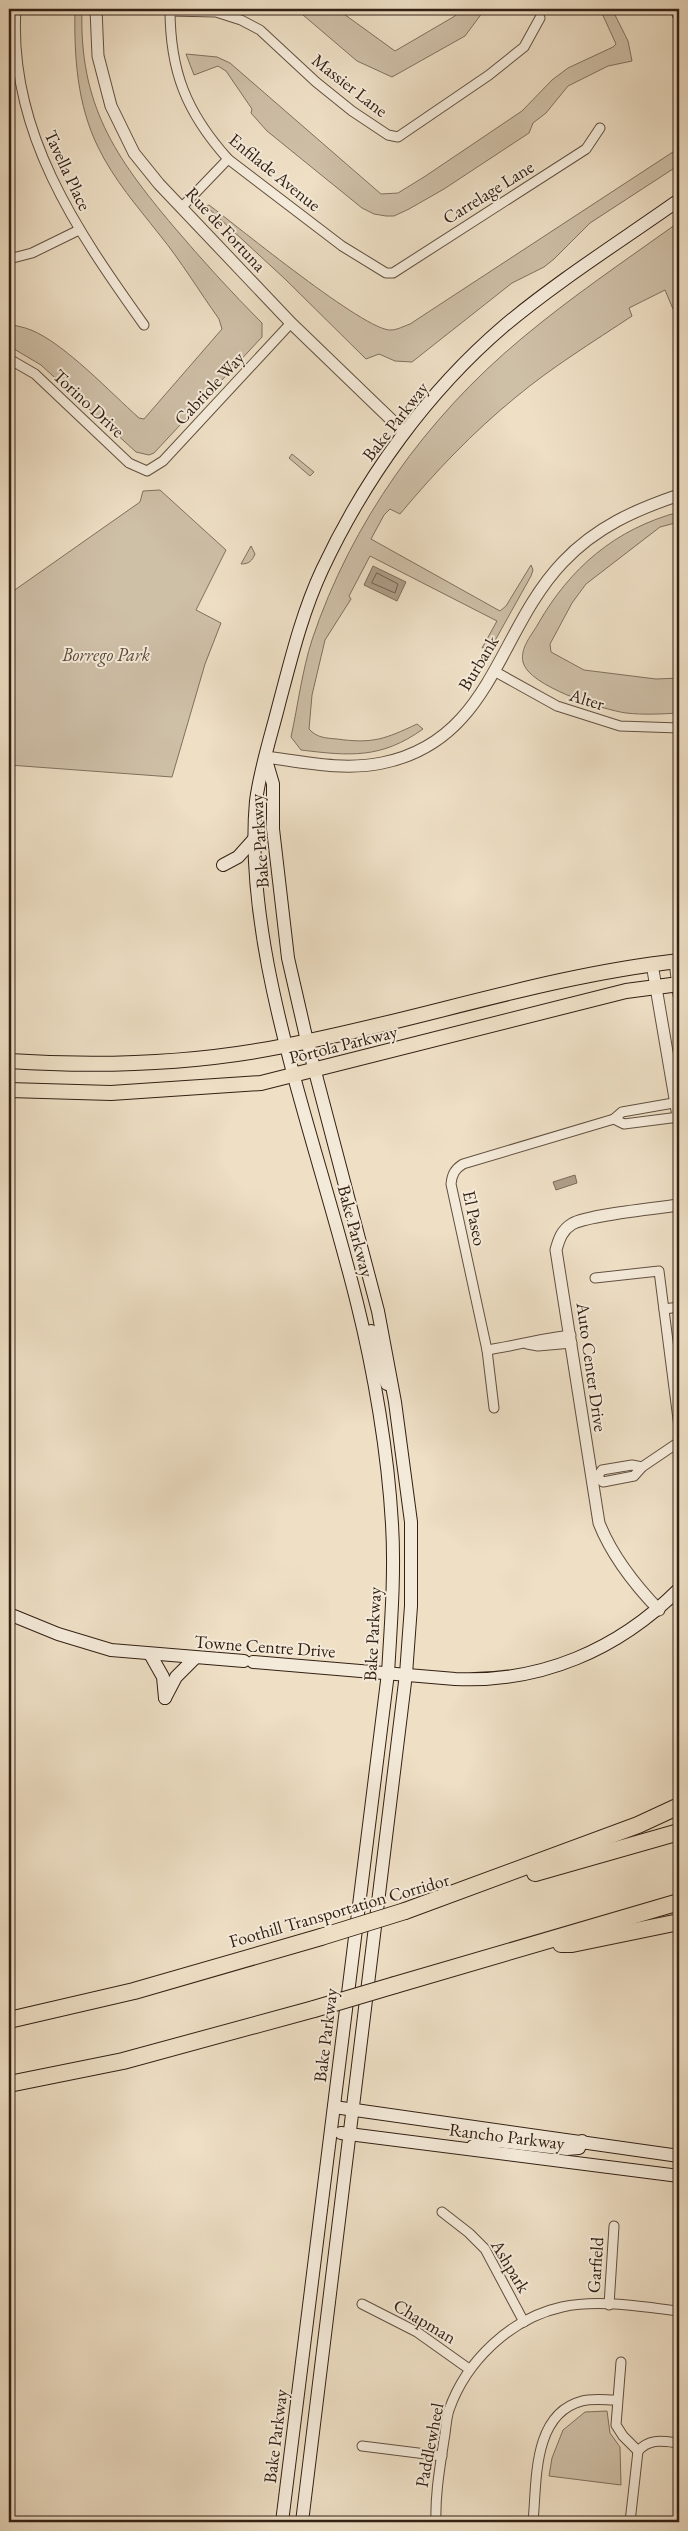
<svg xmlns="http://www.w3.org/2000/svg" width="688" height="2531" font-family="'EB Garamond',serif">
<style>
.green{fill:#cebfa7;stroke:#80705e}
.water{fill:#ae9e89;stroke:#7d6c5a}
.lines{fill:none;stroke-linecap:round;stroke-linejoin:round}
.shore{stroke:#705f4e;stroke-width:1}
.minor-casing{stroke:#625040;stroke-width:11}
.tertiary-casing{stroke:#625040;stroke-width:13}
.secondary-casing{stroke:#332014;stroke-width:14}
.primary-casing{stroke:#332014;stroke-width:16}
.motorway-casing{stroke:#332014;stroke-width:18}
.minor{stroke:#f4ead9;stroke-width:9}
.tertiary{stroke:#f4ead9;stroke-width:11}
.secondary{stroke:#f4ead9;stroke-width:12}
.primary{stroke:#eedfc5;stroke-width:14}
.motorway{stroke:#eedfc5;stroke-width:16}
.motorway-bridge-casing{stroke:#332014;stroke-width:18;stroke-linecap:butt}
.motorway-bridge{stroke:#eedfc5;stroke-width:16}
.labels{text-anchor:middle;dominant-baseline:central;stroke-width:4;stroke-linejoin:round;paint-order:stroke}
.street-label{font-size:18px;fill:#332014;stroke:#f4ead9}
.park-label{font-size:18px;font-style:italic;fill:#5a4839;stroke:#f4ead9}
</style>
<rect width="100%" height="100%" fill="#eedfc5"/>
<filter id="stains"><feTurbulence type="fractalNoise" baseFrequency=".004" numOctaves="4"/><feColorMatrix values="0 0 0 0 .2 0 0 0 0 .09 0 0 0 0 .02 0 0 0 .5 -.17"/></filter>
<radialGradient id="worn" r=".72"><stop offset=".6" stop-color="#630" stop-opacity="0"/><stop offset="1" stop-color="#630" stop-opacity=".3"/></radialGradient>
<!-- green -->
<g class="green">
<path d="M75,9H82C79,105 115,157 174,227C202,260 231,292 262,323V337L154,453L149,455L136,452L41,365L9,346V324C16,326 24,327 31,330C64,343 111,393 139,418L144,419L222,329L219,319C199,291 181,261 159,234C137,206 114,180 98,147C77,104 74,56 75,9Z"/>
<polygon points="296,9 337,9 395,51 455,16 460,9 485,9 465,36 392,77 357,61"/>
<polygon points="600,9 612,9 628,41 632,61 608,66 568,86 546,113 533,123 529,133 444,189 409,209 394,216 386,216 374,214 362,208 267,131 251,113 252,109 226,71 218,66 194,75 186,54 217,57 230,63 381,194 398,193 424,177 522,111 552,80 568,68 613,47 616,44"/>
<path d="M679,148V165L590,223L554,259L544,267L512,283L412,362L395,361L379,354L366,359L285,279L206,206L209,205C237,226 366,332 391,330C397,330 404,326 410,324Z"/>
<path d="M679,222V266L673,270L679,284V323L665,290L629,308L632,316C593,342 552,367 516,397C473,432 435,472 400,514L390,509L384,515L371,539L500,611L506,606L531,565L533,570L531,576L492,646L482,648L497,621L370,556L349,596L351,599L325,640L312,695L309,729C317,738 326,738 337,739C373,744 385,739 417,724L423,729C381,759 350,756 301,750L291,737C298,705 302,671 312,640C351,523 426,418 521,339C571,297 626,260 679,222Z"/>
<polygon points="292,454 314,472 310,476 289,458"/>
<polygon points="160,490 226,550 196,610 221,623 205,664 172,777 9,765 9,594 140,502 143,491"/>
<path d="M679,512V522L660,527L586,584L572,603L550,644L551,652L584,670L656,679L679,678V713C661,714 644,715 626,713C604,710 528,686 523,662C520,648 531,636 538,624C570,568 615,529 679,512Z"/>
<path d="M251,546L255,554C252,561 249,564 241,564Z"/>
<polygon points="607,2411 610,2433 620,2447 621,2485 549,2476 552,2458 563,2430 585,2412"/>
</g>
<!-- water -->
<g class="water">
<polygon points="373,566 406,582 397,601 364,585"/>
<polygon points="575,1175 577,1183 556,1190 553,1182"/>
</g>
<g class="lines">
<!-- shore -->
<polygon class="shore" points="377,573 398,584 395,593 372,583"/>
<!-- minor casing -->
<g class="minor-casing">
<g id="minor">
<path d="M16,9C8,131 77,231 144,325"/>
<path d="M170,9C170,71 186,112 228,159L342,246L386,273H393L586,149L600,128"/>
<polyline points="675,9 679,19"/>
<polyline points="170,11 216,12 241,20 260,30 316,82 352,111 388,135 398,137 489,75 524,47 540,18"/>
<polyline points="182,207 228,159"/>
<polyline points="9,259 32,253 79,230"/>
<polyline points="9,359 35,374 129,463 147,471 163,461 291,323"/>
<polyline points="494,671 557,706 620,726 679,728"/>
<polyline points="614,1119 624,1124 679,1117"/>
<polyline points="595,1278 659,1271 679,1427"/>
<polyline points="664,1309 679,1307"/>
<polyline points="527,1344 538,1346 572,1343"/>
<path d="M487,1350C515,1346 542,1338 571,1335"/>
<path d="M494,1408L487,1350L451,1184C452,1174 455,1169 463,1164L614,1119L622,1112L679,1102"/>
<polyline points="597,1477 603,1482 634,1476 642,1467 679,1442"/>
<polyline points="592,1478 597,1477 602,1470 632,1465 642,1467"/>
<polyline points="442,2212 469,2233 485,2249 524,2322"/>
<polyline points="362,2304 417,2332 469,2369"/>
<polyline points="609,2305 614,2226"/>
<polyline points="621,2362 616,2425 623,2436 638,2451"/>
<polyline points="362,2446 442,2456"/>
<path d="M638,2451C650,2438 662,2441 679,2443"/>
<path d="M436,2522C435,2494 440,2467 444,2440C446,2430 446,2419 449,2410C466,2361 511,2318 562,2307C599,2299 642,2307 679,2311"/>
<path d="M533,2522C537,2482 532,2414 582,2401C592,2398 606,2400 617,2400"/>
<polyline points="630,2522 638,2451"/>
</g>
</g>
<!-- tertiary casing -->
<g class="tertiary-casing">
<g id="tertiary">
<polyline points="96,9 98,56 111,106 134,153 159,184 291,323 404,432"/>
<path d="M266,757C304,762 344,771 382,763C492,741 497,631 563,562C596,527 635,510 679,495"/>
<polyline points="675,961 679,995"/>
<polyline points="652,964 679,1122"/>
<path d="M659,1610C634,1584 612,1556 599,1523L556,1250C559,1239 562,1230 572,1224C587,1215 658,1208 679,1205"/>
</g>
</g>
<!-- secondary casing -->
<g class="secondary-casing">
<g id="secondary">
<polyline points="266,760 273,784 273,829 288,958 307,1041 378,1311 395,1402 411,1522 411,1606 406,1674 302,2522"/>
<polyline points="223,865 238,857 255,838"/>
<polyline points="371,1331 380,1368 387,1384"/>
<polyline points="9,1614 58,1634 111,1650 244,1661"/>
<polyline points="150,1654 163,1677 165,1698"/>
<path d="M253,1662L455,1679C541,1683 618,1650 679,1589"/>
<polyline points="165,1698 176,1677 195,1658"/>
<polyline points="334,2107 679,2156"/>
<polyline points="341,2133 679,2176"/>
<polyline points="473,2146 498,2141 567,2149 579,2148 582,2141"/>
<path d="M282,2522L388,1673C391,1623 395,1573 392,1524C388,1453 374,1371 357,1303C329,1190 290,1080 268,966C258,913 251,855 256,801C260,769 271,736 279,704C291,659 302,613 322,570C365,478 427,392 504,326C559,280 621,241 679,200"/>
</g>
</g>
<!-- primary casing -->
<g class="primary-casing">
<g id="primary">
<path d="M9,1061C100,1067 193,1064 284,1046C417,1021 544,976 679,961"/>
<polyline points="9,1090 111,1093 261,1083 626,991 679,984"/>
</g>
</g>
<!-- motorway casing -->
<g class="motorway-casing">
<g id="motorway">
<polyline points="535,1873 679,1832"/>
<polyline points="405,1911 638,1825 679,1806"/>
<polyline points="561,1944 572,1944 679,1922"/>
<polyline points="395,1985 679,1902"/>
<polyline points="9,2020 134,1991 321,1937"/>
<polyline points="9,2084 123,2061 314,2009"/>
</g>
</g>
<!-- minor -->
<use href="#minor" class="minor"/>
<!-- tertiary -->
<use href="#tertiary" class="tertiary"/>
<!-- secondary -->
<use href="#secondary" class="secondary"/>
<!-- primary -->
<use href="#primary" class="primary"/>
<!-- motorway -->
<use href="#motorway" class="motorway"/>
<!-- motorway-bridge casing -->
<g class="motorway-bridge-casing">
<g id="motorway-bridge">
<polyline points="321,1937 405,1911"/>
<polyline points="314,2009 395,1985"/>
</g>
</g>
<!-- motorway-bridge -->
<use href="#motorway-bridge" class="motorway-bridge"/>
</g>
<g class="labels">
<!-- street labels -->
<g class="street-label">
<text transform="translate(350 85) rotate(38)">Massier Lane</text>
<text transform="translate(68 170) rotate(65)">Tavella Place</text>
<text transform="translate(275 172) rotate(39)">Enfilade Avenue</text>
<text transform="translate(488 192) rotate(-32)">Carrelage Lane</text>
<text transform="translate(226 229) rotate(47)">Rue de Fortuna</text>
<text transform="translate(209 388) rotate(-47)">Cabriole Way</text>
<text transform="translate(89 403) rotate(43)">Torino Drive</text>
<text transform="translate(395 421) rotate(-52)">Bake Parkway</text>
<text transform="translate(478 663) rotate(-59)">Burbank</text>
<text transform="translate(587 699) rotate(17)">Alter</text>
<text transform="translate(259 841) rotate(-94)">Bake Parkway</text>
<text transform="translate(343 1044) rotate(-14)">Portola Parkway</text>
<text transform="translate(475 1218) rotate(78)">El Paseo</text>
<text transform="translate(356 1231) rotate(75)">Bake Parkway</text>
<text transform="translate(592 1367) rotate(82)">Auto Center Drive</text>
<text transform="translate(372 1634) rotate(-87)">Bake Parkway</text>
<text transform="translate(265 1646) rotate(4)">Towne Centre Drive</text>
<text transform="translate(339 1910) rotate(-16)">Foothill Transportation Corridor</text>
<text transform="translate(325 2035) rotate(-83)">Bake Parkway</text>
<text transform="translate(507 2136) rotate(7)">Rancho Parkway</text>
<text transform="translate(595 2265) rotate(-86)">Garfield</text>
<text transform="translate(511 2266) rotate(59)">Ashpark</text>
<text transform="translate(425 2321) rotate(31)">Chapman</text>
<text transform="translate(275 2436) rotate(-83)">Bake Parkway</text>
<text transform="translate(429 2445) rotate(-79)">Paddlewheel</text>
</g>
<!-- park labels -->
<g class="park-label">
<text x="106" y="654">Borrego Park</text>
</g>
</g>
<!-- margin -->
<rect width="688" height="2531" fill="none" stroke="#eedfc5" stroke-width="30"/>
<rect x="10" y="10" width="668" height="2511" fill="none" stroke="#332014" stroke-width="2.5"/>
<rect x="15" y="15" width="658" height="2501" fill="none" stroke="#332014"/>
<rect width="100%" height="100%" filter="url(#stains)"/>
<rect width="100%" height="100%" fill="url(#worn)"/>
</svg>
